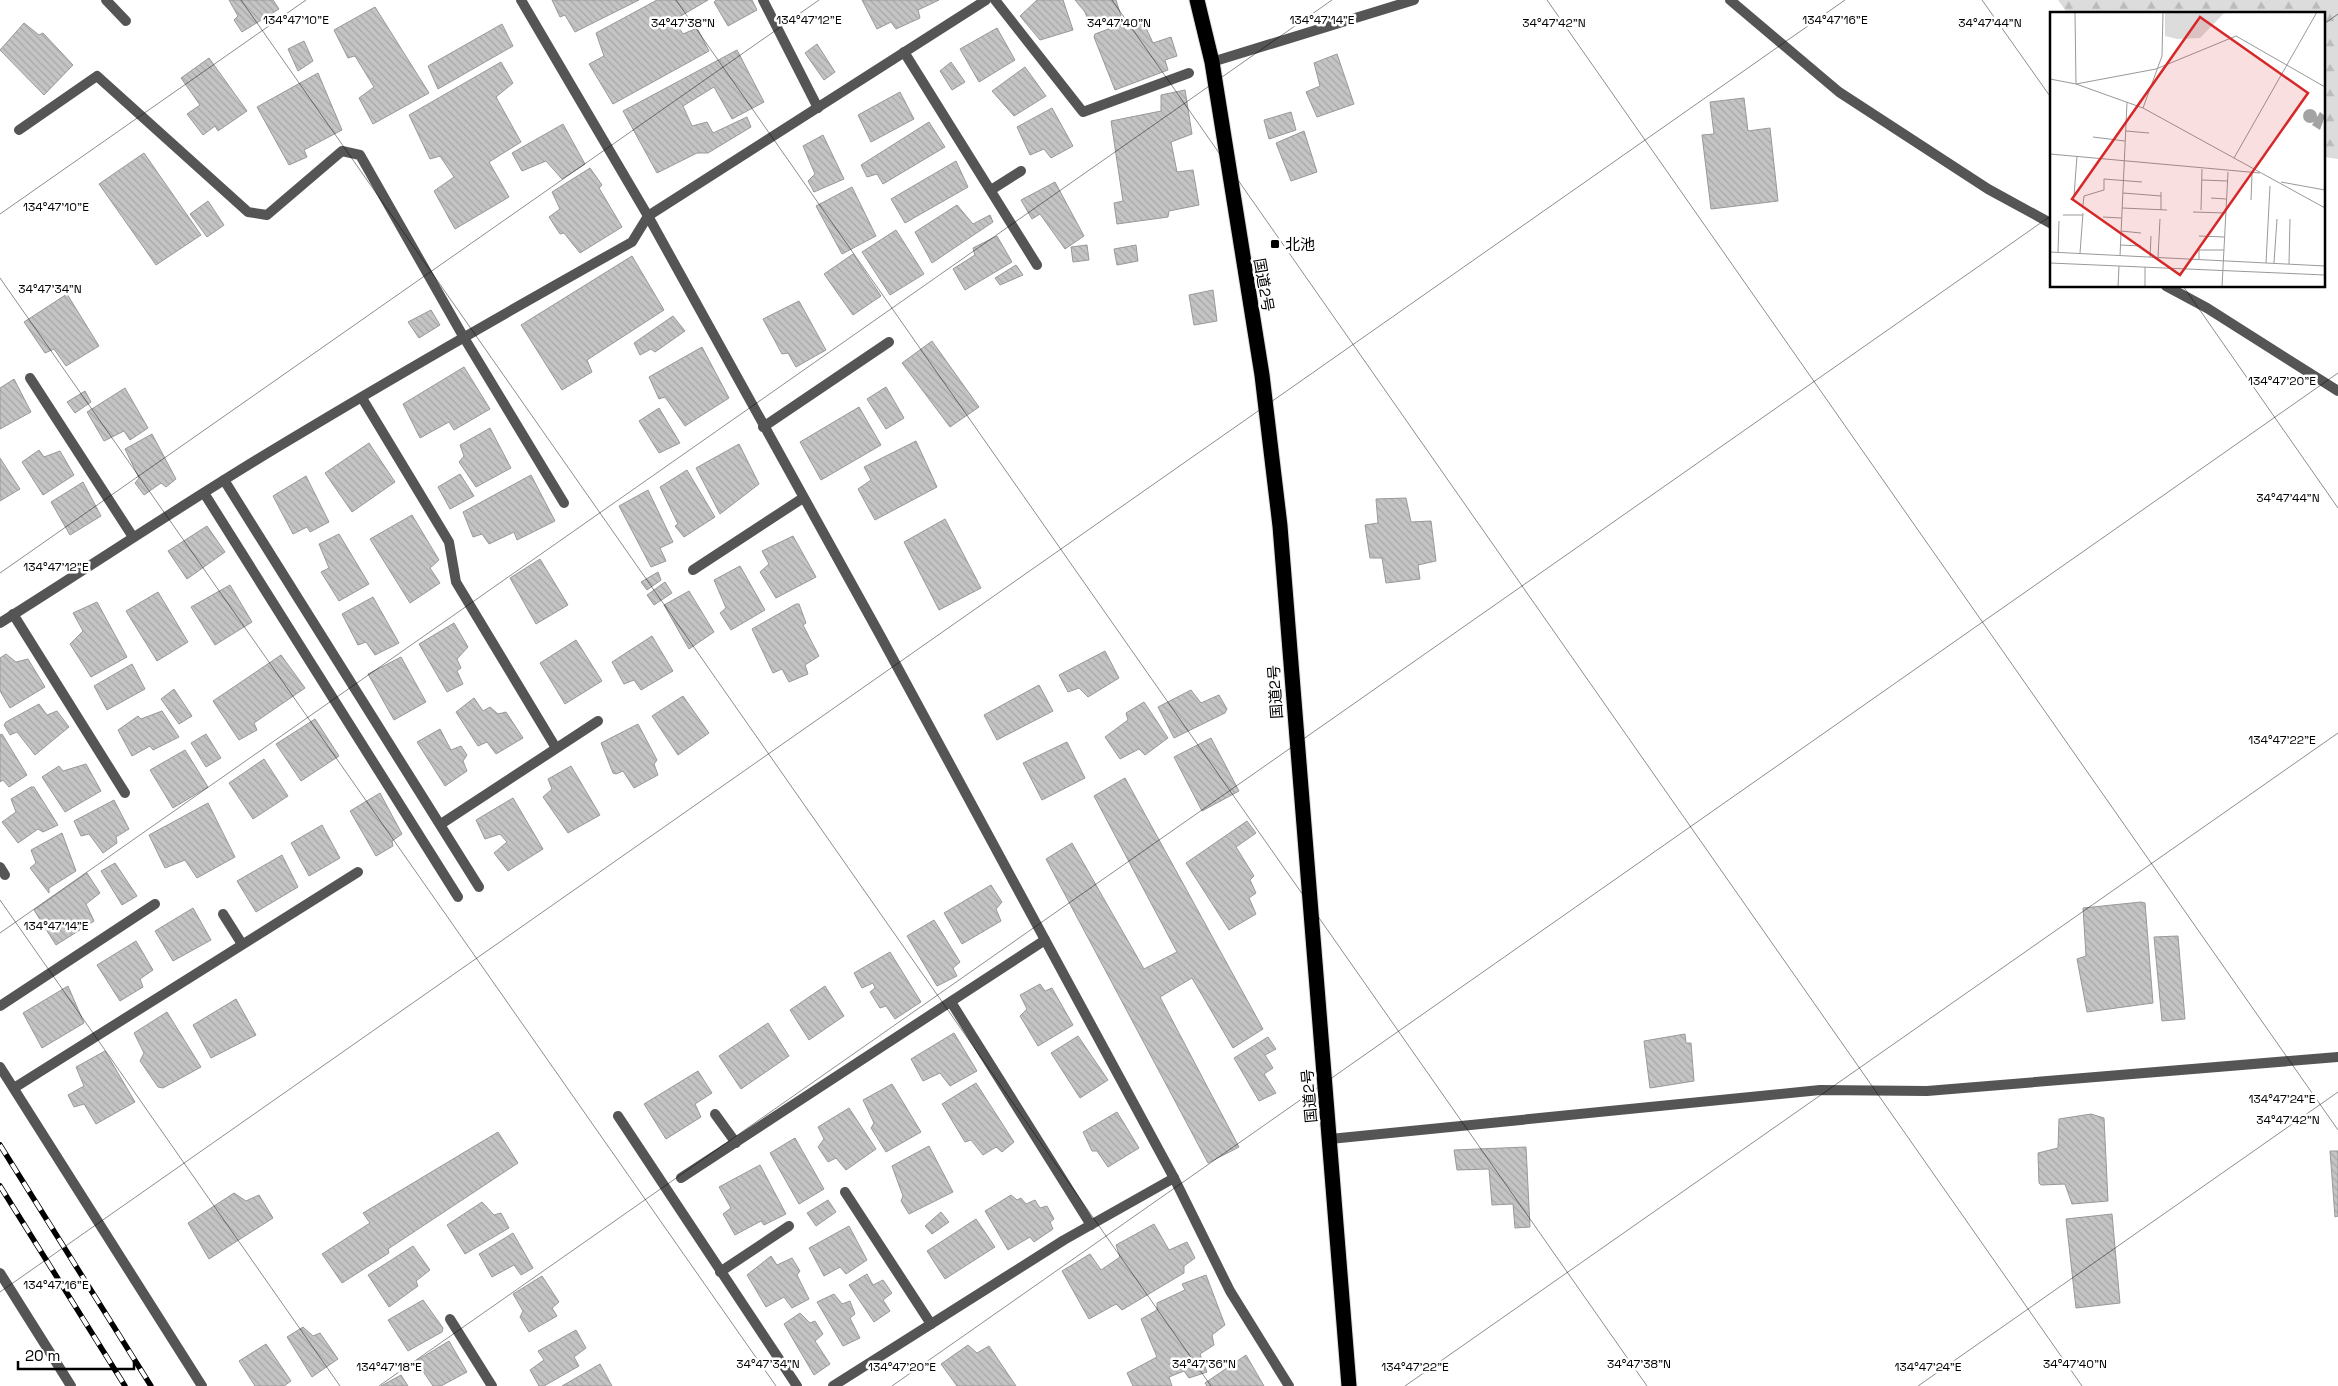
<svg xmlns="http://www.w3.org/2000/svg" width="2338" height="1386" font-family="'Space Grotesk','Noto Sans JP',sans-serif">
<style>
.forest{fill:url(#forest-firs)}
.building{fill:url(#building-back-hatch);stroke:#999}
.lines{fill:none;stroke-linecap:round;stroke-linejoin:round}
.highway-casing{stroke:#dbdbdb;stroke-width:17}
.lane{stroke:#555;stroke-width:10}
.street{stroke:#555;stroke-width:10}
.highway{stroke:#000;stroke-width:15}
.rail-casing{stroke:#000;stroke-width:5.5}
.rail{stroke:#fff;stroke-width:4;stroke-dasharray:11;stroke-linecap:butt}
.ticks{fill:none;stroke:#000;stroke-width:1;stroke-opacity:0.45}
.poi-dot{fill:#000;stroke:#fff;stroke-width:2}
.labels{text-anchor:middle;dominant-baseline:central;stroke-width:5;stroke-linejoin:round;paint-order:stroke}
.poi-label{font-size:15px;fill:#000;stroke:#fff;text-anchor:start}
.street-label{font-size:15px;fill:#000;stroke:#fff}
.inset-road{fill:none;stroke:#999;stroke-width:1}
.view{fill:#d62828;fill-opacity:0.15;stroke:#d62828;stroke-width:2.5}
.inset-edge{fill:none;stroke:#000;stroke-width:2.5}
.ticks-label{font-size:12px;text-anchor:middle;fill:#000;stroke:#fff;stroke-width:5;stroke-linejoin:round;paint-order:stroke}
</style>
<defs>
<pattern id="forest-firs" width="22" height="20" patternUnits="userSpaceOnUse" patternTransform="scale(1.25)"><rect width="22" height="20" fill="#dcdcdc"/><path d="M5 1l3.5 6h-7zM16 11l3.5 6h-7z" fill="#bbb"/></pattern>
<pattern id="building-back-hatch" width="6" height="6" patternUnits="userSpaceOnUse" patternTransform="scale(1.25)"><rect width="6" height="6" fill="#c4c4c4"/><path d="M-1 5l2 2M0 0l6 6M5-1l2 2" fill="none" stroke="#a7a7a7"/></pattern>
</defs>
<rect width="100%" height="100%" fill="#fff"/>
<!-- forest -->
<polygon class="forest" points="2058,0 2338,0 2338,159 2324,157 2324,14 2068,14"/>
<!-- building -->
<g class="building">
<polygon points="229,0 273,0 279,9 242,32 234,20 238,16"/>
<polygon points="552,0 639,0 575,32 565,15 560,17"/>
<polygon points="657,0 708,0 674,20 683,34 697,28 709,51 613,104 589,64 604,56 596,33"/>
<polygon points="716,0 752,0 757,10 728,26 714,2"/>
<polygon points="862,0 939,0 918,10 920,18 896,29 891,22 877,29"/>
<polygon points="1037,0 1063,0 1073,30 1040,40 1020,16"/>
<polygon points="1075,0 1116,0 1121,16 1090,25 1085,12"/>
<polygon points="375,7 429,93 373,124 359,98 374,87 355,56 348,58 334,30"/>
<polygon points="1141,17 1153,43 1171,37 1177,56 1165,60 1168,70 1115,90 1094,37 1095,34"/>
<polygon points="24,23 39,35 43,33 73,65 44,95 0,50"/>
<polygon points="502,24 513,46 438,89 428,66"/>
<polygon points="997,28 1015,60 979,82 960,49"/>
<polygon points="304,41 313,61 298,71 288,49"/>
<polygon points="817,44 835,72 824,80 805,53"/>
<polygon points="737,50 764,102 732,119 714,87 683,106 692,126 707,122 713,133 747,117 751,127 708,153 697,153 657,173 623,111"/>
<polygon points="1337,54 1354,104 1317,117 1306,92 1320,86 1314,63"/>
<polygon points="209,58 247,111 218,131 215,126 203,135 187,114 200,105 181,78"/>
<polygon points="501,62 513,83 496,97 521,142 489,162 509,197 455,229 434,191 454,177 440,156 430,159 409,115"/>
<polygon points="951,62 965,82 952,90 940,71"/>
<polygon points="1025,67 1046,96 1014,116 992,91"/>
<polygon points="318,73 342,130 304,150 307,157 289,165 257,107"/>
<polygon points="1185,90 1192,134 1171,142 1177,172 1193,170 1199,205 1169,211 1168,217 1117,224 1114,203 1123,201 1111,121 1161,111 1161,95"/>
<polygon points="900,92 914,119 871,142 858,115"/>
<polygon points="1744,98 1748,131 1770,128 1778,201 1711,209 1702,135 1714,134 1710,102"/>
<polygon points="1052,108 1073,146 1051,158 1044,149 1030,155 1017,127"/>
<polygon points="1291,112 1296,130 1269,139 1264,120"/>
<polygon points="929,122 945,147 883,184 877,174 867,177 861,165"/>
<polygon points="563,124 585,164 562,179 546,161 522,171 512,153"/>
<polygon points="1304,131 1317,172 1291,181 1276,143"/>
<polygon points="823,135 844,179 814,192 808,181 815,174 803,146"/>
<polygon points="144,153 201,235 156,265 99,184"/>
<polygon points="956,161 968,187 905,223 891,199"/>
<polygon points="590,168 602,185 599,188 622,227 580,253 564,233 560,234 549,217 560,209 552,192"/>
<polygon points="1055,182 1084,236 1065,249 1040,214 1032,219 1021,200"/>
<polygon points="852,187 876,236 842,254 816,206"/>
<polygon points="208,201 224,225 207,237 190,214"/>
<polygon points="957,205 973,224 990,215 993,222 932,263 915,232"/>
<polygon points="896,230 924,274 890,295 862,252"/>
<polygon points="997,236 1012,262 965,290 953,269 975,255 973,248"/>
<polygon points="1087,245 1089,260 1073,262 1071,247"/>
<polygon points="1136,245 1138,261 1117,265 1114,249"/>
<polygon points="853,254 881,296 853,315 824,274"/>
<polygon points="632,256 664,310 587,360 592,372 562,390 521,325"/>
<polygon points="1016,265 1023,275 1000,285 995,278"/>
<polygon points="1213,290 1217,321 1194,325 1189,295"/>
<polygon points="67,294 99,346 66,366 54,349 45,353 24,322"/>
<polygon points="799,301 826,350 796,367 788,353 782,354 763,319"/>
<polygon points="431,310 440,325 419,338 408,322"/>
<polygon points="673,316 685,331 655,352 651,349 640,355 634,343"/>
<polygon points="932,341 979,407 950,427 902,363"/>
<polygon points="702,347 729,398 685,426 665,397 659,399 649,377"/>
<polygon points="464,367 490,409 454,430 449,422 420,438 403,404"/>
<polygon points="14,379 31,412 0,429 0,388"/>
<polygon points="886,387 904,418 886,429 867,399"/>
<polygon points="125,388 148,428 130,440 124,431 104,441 87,412"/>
<polygon points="85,391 91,402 75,413 67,402"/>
<polygon points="859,407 881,445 821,480 800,442"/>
<polygon points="659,408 680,443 659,453 639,421"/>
<polygon points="490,428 511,468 476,487 459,462 464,456 460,445"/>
<polygon points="152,434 176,479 166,487 161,483 144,495 135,483 139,478 125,449"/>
<polygon points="916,441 937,487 875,520 858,489 871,480 864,467"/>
<polygon points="369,443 395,482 352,512 325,473"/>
<polygon points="739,444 759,484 720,514 696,468"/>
<polygon points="39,450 44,457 60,451 74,475 43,495 22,462"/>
<polygon points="0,458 20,489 0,501"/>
<polygon points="687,470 715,517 684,537 675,526 678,524 660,487"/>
<polygon points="460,474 474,496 450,509 438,487"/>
<polygon points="531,475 555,521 517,540 514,532 489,544 482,534 473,537 463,512"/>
<polygon points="306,476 329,522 310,532 307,527 293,534 273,496"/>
<polygon points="83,482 101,516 70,535 51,502"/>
<polygon points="648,490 673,542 660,548 666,561 651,567 619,506"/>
<polygon points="1406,498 1411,522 1431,521 1436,561 1418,565 1420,579 1386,583 1382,558 1370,558 1365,525 1378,523 1376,499"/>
<polygon points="412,515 439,560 430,568 440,583 410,603 370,539"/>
<polygon points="945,519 981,588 939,610 904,542"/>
<polygon points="207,526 225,552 187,579 168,551"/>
<polygon points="339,534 369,584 339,601 321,572 329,568 319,544"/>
<polygon points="793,536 816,577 776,598 760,572 769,564 762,551"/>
<polygon points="540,559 568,605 536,624 510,578"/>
<polygon points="740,566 765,610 731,630 720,613 726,608 714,580"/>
<polygon points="658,572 661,580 647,590 641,582"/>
<polygon points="665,582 672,593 654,605 647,595"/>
<polygon points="230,585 252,622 215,645 191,607"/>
<polygon points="689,591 714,632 689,649 664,605"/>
<polygon points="158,592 188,642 157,661 126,611"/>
<polygon points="373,597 399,643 375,655 366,642 358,645 342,614"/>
<polygon points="97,602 127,657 91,677 70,644 83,631 73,613"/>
<polygon points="796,604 799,604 806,623 803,625 819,656 805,665 808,674 789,682 782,669 773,673 752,629"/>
<polygon points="454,623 468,647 457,659 461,668 457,671 463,684 447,692 419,644"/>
<polygon points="652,636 673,671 641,690 634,680 624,684 612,662"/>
<polygon points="576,640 602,681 565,704 540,663"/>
<polygon points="1105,651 1119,678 1088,697 1079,688 1068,692 1059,675"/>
<polygon points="6,654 16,662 28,659 45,687 10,708 0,691 0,658"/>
<polygon points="281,655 305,688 254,723 257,730 239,740 213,701"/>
<polygon points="401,657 426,702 394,720 368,674"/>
<polygon points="132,664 145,689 107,710 94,686"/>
<polygon points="1039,685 1053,711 997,740 984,715"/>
<polygon points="174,689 192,716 179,724 161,699"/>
<polygon points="1191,690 1201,703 1219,695 1227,709 1225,713 1174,738 1158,707"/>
<polygon points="683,696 709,733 678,755 652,716"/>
<polygon points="474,698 483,711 490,707 498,714 506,712 523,738 496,754 487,742 478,746 456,712"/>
<polygon points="1144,702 1168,738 1145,755 1139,749 1120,759 1105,737 1128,720 1126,713"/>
<polygon points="39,704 47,715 57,711 69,727 35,755 17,732 10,735 4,725 6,722"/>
<polygon points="162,711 179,737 153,750 150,746 132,756 118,730 138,716 141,719"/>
<polygon points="315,719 339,756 301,781 276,744"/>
<polygon points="638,724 657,760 654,764 658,775 634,788 623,771 616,774 613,773 601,743"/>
<polygon points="440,729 451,750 461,746 467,755 463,761 467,771 445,786 417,742"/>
<polygon points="2,734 27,775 9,787 3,780 0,782 0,735"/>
<polygon points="206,734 221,758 206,767 191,743"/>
<polygon points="1211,738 1239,791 1202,811 1174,757"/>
<polygon points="1067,742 1085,778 1042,800 1023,763"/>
<polygon points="185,750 208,787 173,808 150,770"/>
<polygon points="264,759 288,796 253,819 229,783"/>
<polygon points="86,764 101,791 65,812 42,777 59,766 63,771"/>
<polygon points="571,766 600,815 568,833 543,797 552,789 548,779"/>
<polygon points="1125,778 1263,1029 1233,1048 1192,978 1160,997 1239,1147 1208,1163 1046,859 1072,843 1144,969 1177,952 1094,796"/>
<polygon points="31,787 34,787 58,825 43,832 38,829 18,843 2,822 16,812 11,799"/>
<polygon points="380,793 402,834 392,841 393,846 376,856 350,811"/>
<polygon points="513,798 543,849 508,871 494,853 507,842 500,834 485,839 476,820"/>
<polygon points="114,800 129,829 116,837 117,843 103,853 89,834 81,836 74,821"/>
<polygon points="208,803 235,857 197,878 185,860 165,868 149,835"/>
<polygon points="1247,821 1256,833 1236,847 1254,876 1250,880 1256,893 1249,898 1256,914 1229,930 1186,863"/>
<polygon points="322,825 340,858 309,876 291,843"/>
<polygon points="62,833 76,871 49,888 49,893 30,868 36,863 31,850"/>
<polygon points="282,855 298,887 256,912 237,881"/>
<polygon points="115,863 137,896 122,905 101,871"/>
<polygon points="87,873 100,893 86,904 94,921 56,945 34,910"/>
<polygon points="991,885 1002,902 996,909 1001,921 962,944 944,913"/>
<polygon points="2141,902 2145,903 2153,1003 2087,1012 2077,959 2086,956 2083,908"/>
<polygon points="193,908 211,940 173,961 155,931"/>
<polygon points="934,920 960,962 953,968 957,976 937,986 907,936"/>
<polygon points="2178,936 2185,1019 2162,1021 2154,937"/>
<polygon points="136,941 153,970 140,979 143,987 120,1001 97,965"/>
<polygon points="890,952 921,1002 895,1019 886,1006 880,1008 870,992 875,988 873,983 862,988 854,973"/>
<polygon points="1040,984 1045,991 1052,988 1073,1025 1038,1046 1020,1016 1027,1009 1020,995"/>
<polygon points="68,986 84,1023 42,1048 23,1013"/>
<polygon points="825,986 844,1016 809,1040 790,1010"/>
<polygon points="236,999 256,1035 211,1058 193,1025"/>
<polygon points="167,1012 201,1067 163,1088 158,1087 140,1061 144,1053 134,1033"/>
<polygon points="768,1023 789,1056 741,1089 719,1056"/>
<polygon points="954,1033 977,1071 950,1086 940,1073 923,1081 911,1059"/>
<polygon points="1685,1034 1686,1043 1691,1043 1694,1081 1650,1088 1644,1041"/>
<polygon points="1078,1036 1108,1080 1080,1098 1051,1053"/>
<polygon points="1268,1037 1276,1049 1265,1055 1273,1068 1264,1074 1276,1093 1259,1101 1234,1058"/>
<polygon points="105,1051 135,1102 96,1124 84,1104 74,1107 68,1095 84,1086 76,1067"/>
<polygon points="698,1071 712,1093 695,1104 701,1117 666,1139 644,1104"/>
<polygon points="976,1083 1014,1142 1002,1152 996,1147 983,1155 971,1140 965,1142 942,1104"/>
<polygon points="892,1084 921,1132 886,1152 871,1128 874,1123 863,1100"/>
<polygon points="849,1108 876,1149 846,1170 836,1158 828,1162 818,1147 824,1139 818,1127"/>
<polygon points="1117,1112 1139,1148 1108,1167 1097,1151 1092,1151 1083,1132"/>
<polygon points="2091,1114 2104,1118 2108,1201 2072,1204 2065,1184 2041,1185 2039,1183 2038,1153 2058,1148 2059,1119"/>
<polygon points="498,1132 518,1163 388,1249 389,1253 342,1283 322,1254 370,1223 363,1213"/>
<polygon points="795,1138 824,1189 799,1204 770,1153"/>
<polygon points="929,1146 953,1192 909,1214 901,1201 903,1196 892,1166"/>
<polygon points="1526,1147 1530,1227 1515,1228 1513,1204 1492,1205 1489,1169 1457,1170 1454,1150"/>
<polygon points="2330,1151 2338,1151 2338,1216 2335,1217"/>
<polygon points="760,1165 786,1214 764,1225 761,1221 735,1235 723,1214 731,1208 719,1187"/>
<polygon points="234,1193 246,1201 259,1195 273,1218 209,1259 188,1223"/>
<polygon points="1011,1195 1017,1200 1021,1198 1026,1204 1035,1200 1040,1208 1047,1206 1054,1219 1050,1222 1053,1229 1034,1242 1030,1237 1008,1250 985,1211"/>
<polygon points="828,1200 836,1212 816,1226 807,1213"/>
<polygon points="482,1202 494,1215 501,1213 509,1228 465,1254 447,1225"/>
<polygon points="941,1212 949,1222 932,1234 925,1226"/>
<polygon points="2112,1214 2120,1303 2076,1308 2066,1219"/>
<polygon points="976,1219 995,1247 945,1279 927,1251"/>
<polygon points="1154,1224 1169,1250 1187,1242 1195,1258 1184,1266 1184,1273 1122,1310 1116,1304 1089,1319 1062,1271 1090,1254 1101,1270 1120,1257 1116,1245"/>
<polygon points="849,1226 867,1260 846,1274 840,1267 824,1276 809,1248"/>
<polygon points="513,1233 533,1268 521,1275 514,1265 492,1277 479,1254"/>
<polygon points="413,1246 430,1270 416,1281 418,1286 389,1307 368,1275"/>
<polygon points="771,1256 777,1265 792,1258 800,1271 797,1275 809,1299 792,1308 784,1297 766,1307 747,1275"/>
<polygon points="867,1274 873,1285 883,1280 892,1293 883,1300 890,1311 874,1322 849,1285"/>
<polygon points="1206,1275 1225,1325 1212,1335 1214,1345 1200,1354 1207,1372 1189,1378 1184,1371 1169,1377 1172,1386 1133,1386 1127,1373 1157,1357 1141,1319 1157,1310 1157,1303 1185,1290 1182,1284"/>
<polygon points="542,1276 559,1302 552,1308 557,1316 529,1332 520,1317 523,1311 513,1294"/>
<polygon points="834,1294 842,1304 850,1301 855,1314 850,1318 860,1338 843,1346 817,1302"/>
<polygon points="423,1300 443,1328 442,1332 408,1351 388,1320"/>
<polygon points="800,1313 810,1323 815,1321 823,1334 815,1341 830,1364 814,1375 784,1324"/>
<polygon points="303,1327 313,1336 320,1333 338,1359 312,1377 287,1337"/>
<polygon points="576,1330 586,1348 574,1357 579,1366 544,1386 539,1386 530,1370 544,1360 538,1351"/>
<polygon points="449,1341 467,1372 441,1386 433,1386 416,1361"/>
<polygon points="266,1344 291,1381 284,1386 255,1386 239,1361"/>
<polygon points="968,1345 977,1353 989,1346 1016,1386 957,1386 941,1364"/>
<polygon points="1246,1355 1264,1386 1207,1386 1205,1383"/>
<polygon points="600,1364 612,1386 562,1386"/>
<polygon points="401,1375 408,1386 381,1386"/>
</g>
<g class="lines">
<!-- highway casing -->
<g class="highway-casing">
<polyline id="highway" points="1197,0 1212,62 1262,375 1280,526 1349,1386"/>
</g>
<!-- lane -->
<polyline class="lane" points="995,0 1083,112 1189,73"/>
<!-- street -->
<g class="street">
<polyline points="106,0 126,21"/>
<polyline points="521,0 648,216 880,635 1174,1178 1230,1291 1289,1386"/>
<polyline points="763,0 818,108"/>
<polyline points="1730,0 1839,92 1988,189 2052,224"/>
<polyline points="904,52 1037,265"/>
<polyline points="1212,62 1414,0"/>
<polyline points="19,130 97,76 248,212 267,215 342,151 360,155 463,336 564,503"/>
<polyline points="991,190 1021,171"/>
<polyline points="2166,286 2207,308 2338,391"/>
<polyline points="30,378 133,537"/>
<polyline points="362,398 449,542 456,582 556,748"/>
<polyline points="763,427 889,342"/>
<polyline points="224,480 479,887"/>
<polyline points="204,493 458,897"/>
<polyline points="693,570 803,498"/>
<polyline points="13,614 125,793"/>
<path d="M0,623C94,564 186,502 281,445C397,375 514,308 632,242L648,216L986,0"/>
<polyline points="441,824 598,721"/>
<polyline points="0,867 5,875"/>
<polyline points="223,914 242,944"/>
<polyline points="951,1002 1091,1225"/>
<polyline points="0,1006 155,904"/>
<polyline points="0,1067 202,1386"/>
<polyline points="14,1088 358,872"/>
<polyline points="715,1114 736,1143"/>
<polyline points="618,1116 797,1386"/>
<polyline points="1330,1139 1820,1090 1927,1091 2338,1057"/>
<polyline points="681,1178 1045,940"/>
<polyline points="845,1192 931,1324"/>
<polyline points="720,1272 789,1226"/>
<polyline points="0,1273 71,1386"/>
<polyline points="450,1319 492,1386"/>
<polyline points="833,1386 1064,1240 1174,1178"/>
</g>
<!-- highway -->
<use href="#highway" class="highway"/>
<!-- rail casing -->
<g class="rail-casing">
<g id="rail">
<polyline points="0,1145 151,1386"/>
<polyline points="0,1186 125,1386"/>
</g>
</g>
<!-- rail -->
<use href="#rail" class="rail"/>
</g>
<!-- ticks -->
<path class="ticks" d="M241,0L1211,1386M676,0L1647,1386M1112,0L2082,1386M1547,0L2338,1130M1982,0L2052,99M2324,24L2338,14M0,214L306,0M0,278L776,1386M2183,286L2338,508M0,573L819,0M0,900L340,1386M0,933L1332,0M0,1292L1845,0M379,1386L2052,215M892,1386L2338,373M1405,1386L2338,733M1918,1386L2338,1092"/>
<!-- markers -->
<rect class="poi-dot" x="1270" y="239" width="10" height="10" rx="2.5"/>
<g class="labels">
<!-- poi labels -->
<g class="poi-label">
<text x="1285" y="244">北池</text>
</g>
<!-- street labels -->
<g class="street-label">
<text transform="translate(1264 285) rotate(80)">国道2号</text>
<text transform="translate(1275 692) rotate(-94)">国道2号</text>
<text transform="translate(1309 1096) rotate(-95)">国道2号</text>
</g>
</g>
<!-- overview -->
<g transform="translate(2050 12)">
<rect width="275" height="275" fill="#fff"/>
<path d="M115,0H175L150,26L127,27L115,24Z" fill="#dcdcdc"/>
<path d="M253 104a7 7 0 1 1 14 0a7 7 0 1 1-14 0ZM270,100L275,104L270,118L262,113Z" fill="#a3a3a3"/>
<path class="inset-road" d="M25,0L26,72L106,57L186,24L275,75M0,67L26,72L93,96L275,196M93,96L112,44L113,0M76,119L99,121M43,125L75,129M0,142L210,161M184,146L267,0M152,168L177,169M231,170L275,178M73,181L111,184M24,184L27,144M161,186L176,187M201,188L202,162M33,193L34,184L54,178V167L92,170M72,196L117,198M111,198V180M151,198L152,157M143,200L176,201M13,203H33M53,205L71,206M71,219L91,221M149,224L174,225M70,233L91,234M0,240L275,254M8,240L9,209M30,241L33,201M70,244L77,90M100,245L101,224M108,245L110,207M149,247V238H174M0,251L275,263M216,251L220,174M224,251L227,207M239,252L240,207M68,275L69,254M95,275V255M172,275L178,160"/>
<path class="view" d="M150,5L258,81L130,263L22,187Z"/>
<rect width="275" height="275" class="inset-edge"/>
</g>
<g class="ticks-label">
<text x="296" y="24">134°47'10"E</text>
<text x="1835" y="24">134°47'16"E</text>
<text x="809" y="24">134°47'12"E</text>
<text x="1322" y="24">134°47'14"E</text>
<text x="683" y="27">34°47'38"N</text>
<text x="1119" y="27">34°47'40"N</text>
<text x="1554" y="27">34°47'42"N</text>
<text x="1990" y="27">34°47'44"N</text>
<text x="56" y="211">134°47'10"E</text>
<text x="50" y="293">34°47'34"N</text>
<text x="2282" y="385">134°47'20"E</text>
<text x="2288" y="502">34°47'44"N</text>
<text x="56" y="571">134°47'12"E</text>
<text x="2282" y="744">134°47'22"E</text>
<text x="56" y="930">134°47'14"E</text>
<text x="2282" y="1103">134°47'24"E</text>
<text x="2288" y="1124">34°47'42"N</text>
<text x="56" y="1289">134°47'16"E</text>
<text x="768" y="1368">34°47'34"N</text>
<text x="1204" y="1368">34°47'36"N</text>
<text x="1639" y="1368">34°47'38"N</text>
<text x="2075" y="1368">34°47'40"N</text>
<text x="389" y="1371">134°47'18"E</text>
<text x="902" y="1371">134°47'20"E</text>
<text x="1415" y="1371">134°47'22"E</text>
<text x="1928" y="1371">134°47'24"E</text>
</g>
<!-- scale -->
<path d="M18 1361v8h116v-8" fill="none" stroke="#000000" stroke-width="2.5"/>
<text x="25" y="1361" font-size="15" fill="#000000" stroke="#ffffff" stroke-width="4" paint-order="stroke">20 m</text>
</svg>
